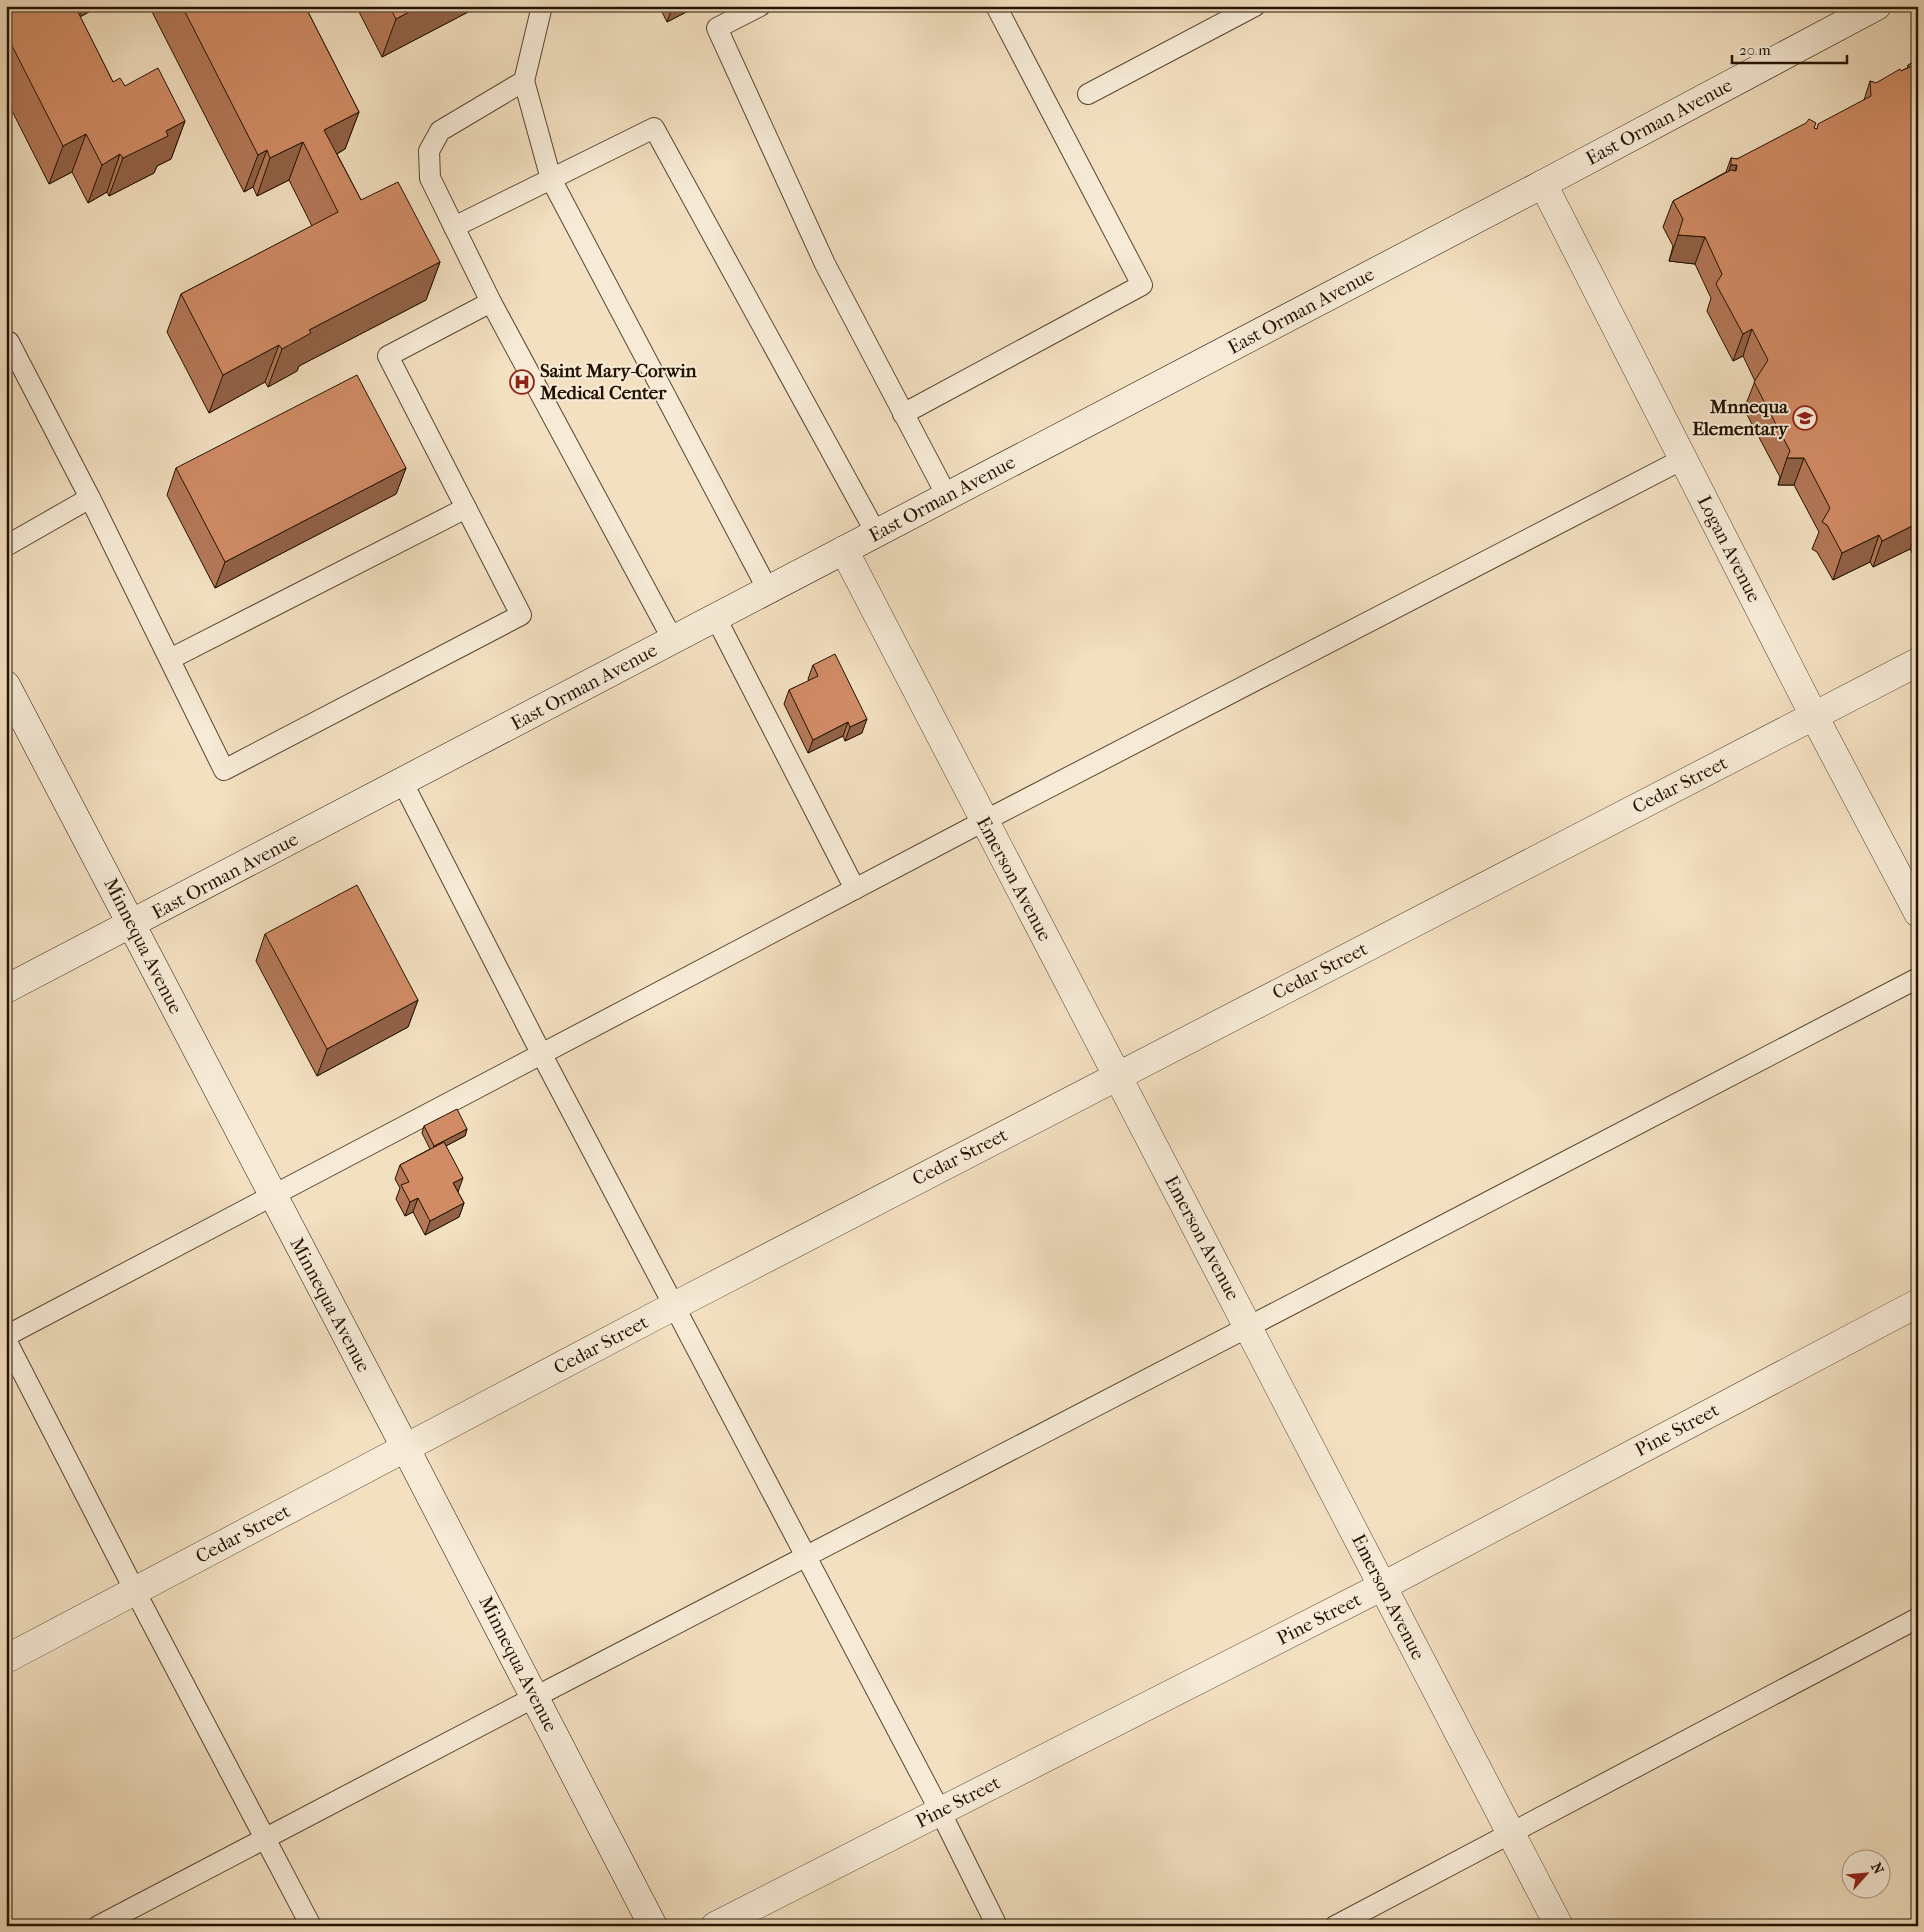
<svg xmlns="http://www.w3.org/2000/svg" width="1924" height="1932" font-family="'IM FELL French Canon',serif">
<style>
.lines{fill:none;stroke-linecap:round;stroke-linejoin:round}
.lane-casing{stroke:#574630;stroke-width:22}
.street-casing{stroke:#574630;stroke-width:29}
.secondary-casing{stroke:#231200;stroke-width:29}
.lane{stroke:#f7ebd7;stroke-width:20}
.street{stroke:#f7ebd7;stroke-width:28}
.secondary{stroke:#f7ebd7;stroke-width:28}
.wall{fill:#b47858;stroke:#231200}
.shaded-wall{fill:#926247;stroke:#231200}
.building{fill:#d18c66;stroke:#231200}
.labels{text-anchor:middle;dominant-baseline:central;stroke-width:4;stroke-linejoin:round;paint-order:stroke}
.street-label{font-size:19px;fill:#231200;stroke:#f7ebd7}
.poi-label{font-size:19px;font-weight:bold;fill:#231200;stroke:#f7ebd7;text-anchor:start}
</style>
<rect width="100%" height="100%" fill="#f3e0c1"/>
<filter id="stains"><feTurbulence type="fractalNoise" baseFrequency=".004" numOctaves="4"/><feColorMatrix values="0 0 0 0 .2 0 0 0 0 .09 0 0 0 0 .02 0 0 0 .5 -.17"/></filter>
<radialGradient id="worn" r=".72"><stop offset=".6" stop-color="#630" stop-opacity="0"/><stop offset="1" stop-color="#630" stop-opacity=".3"/></radialGradient>
<g class="lines">
<!-- lane casing -->
<g class="lane-casing">
<g id="lane">
<polyline points="760,6 717,28 825,264 947,496"/>
<polyline points="524,81 551,179 768,590"/>
<polyline points="1088,94 1255,6"/>
<polyline points="454,227 654,128 876,533"/>
<polyline points="491,302 673,640"/>
<polyline points="9,342 90,498"/>
<polyline points="903,414 1142,285 996,6"/>
<polyline points="6,546 90,498 224,770 521,615 388,356 491,302 430,178 429,151 440,131 524,81 542,6"/>
<polyline points="716,618 855,889"/>
<polyline points="170,659 466,508"/>
<polyline points="403,783 542,1055 940,1811 997,1926"/>
<polyline points="6,1336 984,821 1683,459"/>
<polyline points="6,1340 135,1591 311,1926"/>
<polyline points="98,1926 535,1697 1248,1327 1918,978"/>
<polyline points="1335,1926 1918,1618"/>
</g>
</g>
<!-- street casing -->
<g class="street-casing">
<g id="street">
<polyline points="1543,184 1814,716 1918,913"/>
<polyline points="844,550 1559,1926"/>
<polyline points="6,1659 674,1306 1918,662"/>
<polyline points="715,1926 1383,1586 1918,1303"/>
</g>
</g>
<!-- secondary casing -->
<g class="secondary-casing">
<g id="secondary">
<polyline points="6,685 406,1449 653,1926"/>
<polyline points="6,989 1543,184 1877,6"/>
</g>
</g>
<!-- lane -->
<use href="#lane" class="lane"/>
<!-- street -->
<use href="#street" class="street"/>
<!-- secondary -->
<use href="#secondary" class="secondary"/>
</g>
<!-- wall -->
<g class="wall">
<polygon points="6,6 100,6 80,17 113,82 125,86 185,121 171,159 157,166 154,173 109,196 107,192 88,203 72,172 49,184 6,99"/>
<polygon points="149,6 305,6 359,112 345,149 337,154 361,200 440,262 426,300 299,366 297,371 268,387 265,382 209,413 167,332 181,294 312,226 289,180 257,196 253,187 244,192"/>
<polygon points="356,6 473,6 472,10 382,57"/>
<polygon points="659,6 698,6 667,22"/>
<polygon points="1918,60 1918,564 1910,549 1873,567 1870,562 1833,580 1817,552 1812,549 1819,532 1794,485 1778,485 1780,477 1744,409 1755,381 1743,356 1733,361 1707,311 1711,298 1695,264 1669,261 1673,246 1663,227 1673,201 1726,172 1731,158 1737,159 1814,128 1817,129 1864,100 1870,81 1876,83 1907,68 1908,65"/>
<polygon points="176,468 406,468 396,494 215,588 167,495"/>
<polygon points="813,665 862,733 845,741 843,736 808,753 784,704 789,690 809,681 808,679"/>
<polygon points="265,934 418,1000 408,1027 317,1076 256,961"/>
<polygon points="424,1126 467,1129 465,1136 446,1146 458,1192 464,1203 459,1217 425,1235 413,1212 405,1216 396,1199 400,1188 395,1179 400,1165 430,1149 422,1133"/>
</g>
<!-- shaded-wall -->
<g class="shaded-wall">
<polygon points="83,6 100,6 79,17"/>
<polygon points="420,6 473,6 472,10 382,57 396,19"/>
<polygon points="673,6 698,6 667,22"/>
<polygon points="359,112 345,149 315,166 324,130"/>
<polygon points="185,121 171,159 157,166 154,173 109,196 123,158 166,131"/>
<polygon points="86,134 72,172 49,184 63,146"/>
<polygon points="303,142 289,180 257,196 270,158"/>
<polygon points="267,150 253,187 244,192 258,155"/>
<polygon points="120,154 107,192 88,203 102,165"/>
<polygon points="1731,165 1737,165 1727,192 1721,191"/>
<polygon points="1678,235 1705,237 1695,264 1669,261"/>
<polygon points="440,262 426,300 299,366 297,371 268,387 282,349 309,330"/>
<polygon points="1752,329 1743,356 1733,361 1743,334"/>
<polygon points="279,345 265,382 209,413 223,375"/>
<polygon points="1787,458 1804,458 1794,485 1778,485"/>
<polygon points="406,468 396,494 215,588 225,562"/>
<polygon points="1918,523 1918,528 1910,549 1873,567 1882,541"/>
<polygon points="1879,535 1870,562 1833,580 1842,553"/>
<polygon points="867,719 862,733 845,741 850,727"/>
<polygon points="848,722 843,736 808,753 813,740"/>
<polygon points="418,1000 408,1027 317,1076 327,1049"/>
<polygon points="467,1129 465,1136 432,1153 434,1146"/>
<polygon points="463,1178 458,1192 453,1183"/>
<polygon points="418,1198 413,1212 405,1216 410,1202"/>
<polygon points="464,1203 459,1217 425,1235 430,1221"/>
</g>
<!-- building -->
<g class="building">
<polygon points="6,6 75,6 113,82 120,78 125,86 158,68 185,121 166,131 168,136 123,158 120,154 102,165 86,134 63,146 6,34"/>
<polygon points="182,6 305,6 359,112 324,130 361,200 398,182 440,262 309,330 311,333 282,349 279,345 223,375 181,294 338,212 303,142 270,158 267,150 258,155"/>
<polygon points="389,6 420,6 396,19"/>
<polygon points="1918,60 1918,523 1882,541 1879,535 1842,553 1827,525 1822,522 1830,508 1804,458 1787,458 1790,451 1754,382 1768,360 1752,329 1743,334 1716,284 1722,274 1705,237 1678,235 1683,219 1673,201 1731,170 1736,171 1737,165 1731,165 1731,158 1737,159 1806,123 1809,119 1816,123 1814,128 1817,129 1818,124 1871,96 1870,81 1876,83 1900,69 1901,71 1910,67 1908,65"/>
<polygon points="357,375 406,468 225,562 176,468"/>
<polygon points="835,654 867,719 850,727 848,722 813,740 789,690 818,676 813,665"/>
<polygon points="357,885 418,1000 327,1049 265,934"/>
<polygon points="457,1109 467,1129 434,1146 424,1126"/>
<polygon points="444,1142 463,1178 453,1183 464,1203 430,1221 418,1198 410,1202 401,1185 409,1182 400,1165"/>
</g>
<!-- icons -->
<defs>
<g id="hospital-ring" transform="scale(1.25)"><circle r="9.5" fill="#f7ebd7" stroke="#8f2418" stroke-width="1.5"/><path d="M-5-5h3v3.5h4V-5h3V5h-3V1.5h-4V5h-3Z" fill="#8f2418"/></g>
<g id="school-ring" transform="scale(1.25)"><circle r="9.5" fill="#f7ebd7" stroke="#8f2418" stroke-width="1.5"/><path d="M0-5L7-2L0 1L-7-2ZM-4 1L0 2.5L4 1V4Q0 6-4 4Z" fill="#8f2418"/></g>
</defs>
<g fill-rule="evenodd">
<use href="#hospital-ring" x="522" y="382"/>
<use href="#school-ring" x="1805" y="418"/>
</g>
<g class="labels">
<!-- street labels -->
<g class="street-label">
<text transform="translate(1659 122) rotate(-28)">East Orman Avenue</text>
<text transform="translate(1301 311) rotate(-28)">East Orman Avenue</text>
<text transform="translate(942 499) rotate(-28)">East Orman Avenue</text>
<text transform="translate(1729 549) rotate(63)">Logan Avenue</text>
<text transform="translate(584 687) rotate(-28)">East Orman Avenue</text>
<text transform="translate(1680 785) rotate(-27)">Cedar Street</text>
<text transform="translate(225 876) rotate(-28)">East Orman Avenue</text>
<text transform="translate(1014 879) rotate(62)">Emerson Avenue</text>
<text transform="translate(143 946) rotate(63)">Minnequa Avenue</text>
<text transform="translate(1320 971) rotate(-27)">Cedar Street</text>
<text transform="translate(960 1157) rotate(-27)">Cedar Street</text>
<text transform="translate(1202 1238) rotate(62)">Emerson Avenue</text>
<text transform="translate(330 1305) rotate(62)">Minnequa Avenue</text>
<text transform="translate(601 1345) rotate(-28)">Cedar Street</text>
<text transform="translate(1677 1430) rotate(-28)">Pine Street</text>
<text transform="translate(243 1534) rotate(-28)">Cedar Street</text>
<text transform="translate(1388 1597) rotate(63)">Emerson Avenue</text>
<text transform="translate(1319 1619) rotate(-27)">Pine Street</text>
<text transform="translate(518 1664) rotate(63)">Minnequa Avenue</text>
<text transform="translate(958 1802) rotate(-27)">Pine Street</text>
</g>
<!-- poi labels -->
<g class="poi-label">
<text x="540" y="371">Saint Mary-Corwin<tspan x="540" dy="22">Medical Center</tspan></text>
<text x="1788" y="407" text-anchor="end">Mnnequa<tspan x="1788" dy="22">Elementary</tspan></text>
</g>
</g>
<!-- margin -->
<rect width="1924" height="1932" fill="none" stroke="#f3e0c1" stroke-width="25"/>
<rect x="8" y="8" width="1909" height="1917" fill="none" stroke="#231200" stroke-width="2.5"/>
<rect x="12" y="12" width="1899" height="1907" fill="none" stroke="#231200"/>
<!-- north arrow -->
<g transform="translate(1866 1874) rotate(63)"><circle r="24" fill="#f7ebd7" stroke="#a29481"/>
<path d="M0-4L9 19L0 12L-9 19Z" fill="#8f2418"/>
<text y="-8" font-size="14" font-weight="bold" text-anchor="middle" fill="#231200">N</text>
</g>
<!-- scale -->
<path d="M1732 55v8h115v-8" fill="none" stroke="#231200" stroke-width="2.5"/>
<text x="1739" y="55" font-size="15" fill="#231200" stroke="#f7ebd7" stroke-width="4" paint-order="stroke">20 m</text>
<rect width="100%" height="100%" filter="url(#stains)"/>
<rect width="100%" height="100%" fill="url(#worn)"/>
</svg>
